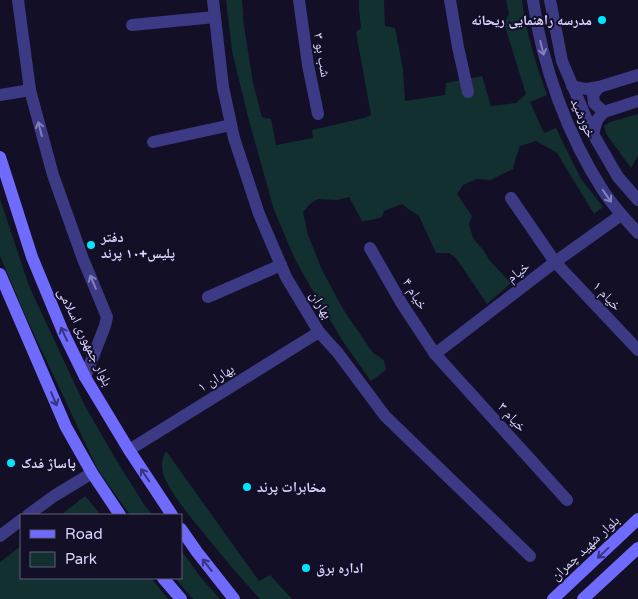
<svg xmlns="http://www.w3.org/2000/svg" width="638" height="599" font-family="'Varela Round','Noto Naskh Arabic',sans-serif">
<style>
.green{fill:#12302f}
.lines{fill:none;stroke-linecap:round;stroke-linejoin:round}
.minor{stroke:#3d3a85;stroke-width:12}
.tertiary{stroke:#3d3a85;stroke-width:12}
.secondary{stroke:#6f6bff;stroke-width:12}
.oneway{stroke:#837fbc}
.oneway2{stroke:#38347d}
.poi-dot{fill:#00e5ff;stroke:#130f26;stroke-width:2}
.labels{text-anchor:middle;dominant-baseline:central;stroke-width:4;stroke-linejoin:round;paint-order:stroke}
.poi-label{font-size:14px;font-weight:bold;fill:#d9d4ff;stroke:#130f26;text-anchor:start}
.street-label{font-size:14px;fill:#d9d4ff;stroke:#130f26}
</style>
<rect width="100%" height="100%" fill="#130f26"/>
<!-- green -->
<g class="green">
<path d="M226,0H242L244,26L253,83L262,117L271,119L276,145L313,138L312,130L364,118L371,115L356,32L361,28L359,9V0H384L385,26L395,28L403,69L405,101L445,95L446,83L482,76L491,106L516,103L526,94L504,23L509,14L506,0H522C526,33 536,64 547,95L530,102L544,133L556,128L581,179L603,207L594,214L557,153L536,141L520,146L516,157L513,169L490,180L477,179L463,185L457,194L472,216L469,224L473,238L484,251L490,261L511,283L487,304L456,258L449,253H436L419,216L407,208L402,204L384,211L382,217L372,220L362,221L349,197L337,200L318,199L310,204L303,212L308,235L322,270L343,309L373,353L384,360L386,370L371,381L344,343L319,302L295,259L274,210L248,117L232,51Z"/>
<polygon points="638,114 638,156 631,168 607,135 604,126 610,122"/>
<polygon points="0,199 29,286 85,406 115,458 145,506 153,515 130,515 98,470 25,315 0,256"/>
<path d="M166,451L259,581L270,575L292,599H260C236,573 214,546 192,519C183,507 167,488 163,473C161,465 162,458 166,451Z"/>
<polygon points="85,496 101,515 61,515"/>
<polygon points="21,546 21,578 151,578 168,599 0,599 0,562"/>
<polygon points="181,550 202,579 220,599 193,599 175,578 181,578"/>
</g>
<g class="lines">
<!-- minor -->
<g class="minor">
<polyline points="18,0 30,90 53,175 83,259 107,317 105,326 85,377"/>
<polyline points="213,0 223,87 234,138 259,214 286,277 319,332 338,353 385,416 530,556"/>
<polyline points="299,0 308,65 318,114"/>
<polyline points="450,0 458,47 468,92"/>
<polyline points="132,25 215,17"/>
<polyline points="572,86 586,89 599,87 638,75"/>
<polyline points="599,87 593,95 594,103 604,112"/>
<polyline points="0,95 30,90"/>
<polyline points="593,134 597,120 604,112 638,101"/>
<polyline points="153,142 231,125"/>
<polyline points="511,198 555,262 638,350"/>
<polyline points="370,248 402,304 435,354 567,500"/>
<polyline points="208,297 281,265"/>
<polyline points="435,354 555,262 621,215"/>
<polyline points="129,450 319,332"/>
</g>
<!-- tertiary -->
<g class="tertiary">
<path d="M533,0C542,66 568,137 604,192C614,207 626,220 638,233"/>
<polyline points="550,0 562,61 593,134 618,177 638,200"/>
<polyline points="28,515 54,496 92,473"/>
<polyline points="0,536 21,520"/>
</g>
<!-- secondary -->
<g class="secondary">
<polyline points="0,157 32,257 63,332 85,377 129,450 172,515"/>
<polyline points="0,274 66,427 92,473 120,515"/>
<polyline points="181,529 197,552 234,599"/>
<polyline points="163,578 181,599"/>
<polyline points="553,599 638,519"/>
<polyline points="583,599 638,548"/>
</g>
</g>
<!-- one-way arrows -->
<defs><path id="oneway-shaft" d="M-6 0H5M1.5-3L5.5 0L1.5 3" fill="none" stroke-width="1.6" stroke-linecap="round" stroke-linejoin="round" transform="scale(1.25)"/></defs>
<g class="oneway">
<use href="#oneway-shaft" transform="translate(542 48) rotate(76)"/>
<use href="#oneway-shaft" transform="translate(40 129) rotate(-105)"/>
<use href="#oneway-shaft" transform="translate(607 196) rotate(55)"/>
<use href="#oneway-shaft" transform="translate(93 282) rotate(-113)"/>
</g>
<g class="oneway2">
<use href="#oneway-shaft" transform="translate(64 334) rotate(-115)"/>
<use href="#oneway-shaft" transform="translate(54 399) rotate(67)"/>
<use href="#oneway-shaft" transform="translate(145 475) rotate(-124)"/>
<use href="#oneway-shaft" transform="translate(603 553) rotate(137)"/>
<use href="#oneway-shaft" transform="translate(207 565) rotate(-128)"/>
</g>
<!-- markers -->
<g class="poi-dot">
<circle cx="602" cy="20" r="5"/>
<circle cx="91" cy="245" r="5"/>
<circle cx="11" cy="463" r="5"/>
<circle cx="247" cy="487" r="5"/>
<circle cx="306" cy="568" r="5"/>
</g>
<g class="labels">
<!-- poi labels -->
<g class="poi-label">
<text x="592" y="20" text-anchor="end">مدرسه راهنمایی ریحانه</text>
<text x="101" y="237">دفتر<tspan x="101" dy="16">پلیس+۱۰ پرند</tspan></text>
<text x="21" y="463">پاساژ فدک</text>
<text x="257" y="487">مخابرات پرند</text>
<text x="316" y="568">اداره برق</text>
</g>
<!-- street labels -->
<g class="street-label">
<text transform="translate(322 55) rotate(80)">شب بو ۳</text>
<text transform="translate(583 118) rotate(66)">خورشید</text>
<text transform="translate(518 272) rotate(-37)">خیام</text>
<text transform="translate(415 294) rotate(58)">خیام ۴</text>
<text transform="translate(607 296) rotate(47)">خیام ۱</text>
<text transform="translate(321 305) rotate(59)">بهاران</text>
<text transform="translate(85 337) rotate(64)">بلوار جمهوری اسلامی</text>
<text transform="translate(216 378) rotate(-32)">بهاران ۱</text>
<text transform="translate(512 417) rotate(48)">خیام ۳</text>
<text transform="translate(585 548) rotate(-43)">بلوار شهید چمران</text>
</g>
</g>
<!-- legend -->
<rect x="20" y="514" width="162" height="65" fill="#130f26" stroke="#625e7d"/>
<rect x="30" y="530" width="25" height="8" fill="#6f6bff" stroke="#625e7d"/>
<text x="65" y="539" font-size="15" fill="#d9d4ff">Road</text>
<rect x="30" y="552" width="25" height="15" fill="#12302f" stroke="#625e7d"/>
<text x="65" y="564" font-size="15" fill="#d9d4ff">Park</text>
</svg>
